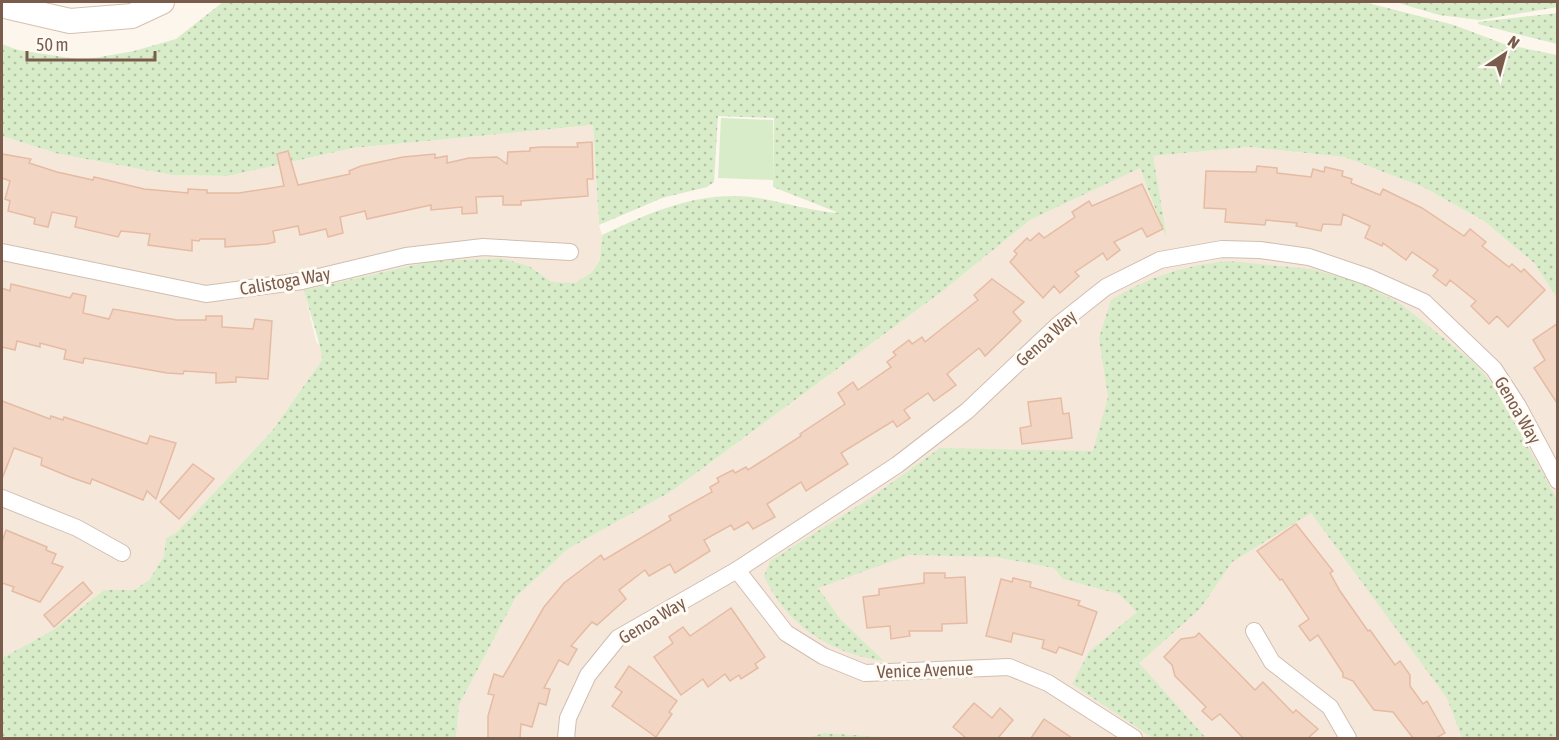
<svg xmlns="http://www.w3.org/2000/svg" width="1559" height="740" font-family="'Asap Condensed',sans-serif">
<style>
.residential{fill:#f5e8da}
.grass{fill:url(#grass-dots)}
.garden{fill:#d8ecc9}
.building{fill:#f3d5c3;stroke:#e6bba3;stroke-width:1.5}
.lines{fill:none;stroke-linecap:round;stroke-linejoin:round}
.street-casing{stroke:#d1beb0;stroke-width:18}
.secondary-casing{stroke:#d6c0b0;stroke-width:26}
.street{stroke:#fff;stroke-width:16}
.secondary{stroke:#fff;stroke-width:24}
.labels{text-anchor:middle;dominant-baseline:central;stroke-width:6;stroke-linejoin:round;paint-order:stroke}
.street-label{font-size:18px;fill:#7a5c4d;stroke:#fffaf3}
</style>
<defs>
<pattern id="grass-dots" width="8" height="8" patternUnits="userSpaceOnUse" patternTransform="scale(1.5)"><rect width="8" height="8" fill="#d8ecc9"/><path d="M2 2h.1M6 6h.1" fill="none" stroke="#b4c2a5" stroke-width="1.8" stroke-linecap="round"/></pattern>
</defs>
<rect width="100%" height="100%" fill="#fdf6ec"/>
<!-- residential -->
<g class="residential">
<polygon points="593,125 599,225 602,235 600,258 592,272 575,283 560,283 552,282 529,266 501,258 432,261 304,290 316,341 323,352 322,360 272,431 176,533 167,538 164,556 149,580 134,590 104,590 53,630 2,658 2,136 59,154 172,175 228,176 353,148"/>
<polygon points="1249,147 1344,157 1423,187 1484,221 1534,263 1557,298 1557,738 883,738 824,733 807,738 456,738 459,705 516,597 568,549 672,491 944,290 1030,220 1141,167 1166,235 1152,156"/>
</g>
<!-- grass -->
<g class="grass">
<path d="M223,2H1364L1454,25L1504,44L1557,55V298L1534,263L1484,221L1423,187L1344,157L1249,147L1153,156L1167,239L1140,168L1030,220L944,290L672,491L568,549L516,597L459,705L456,738H2V658L53,630L104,590H134L149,580L164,556L166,538L176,533L272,431L322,360C323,351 307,304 304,290L432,261L501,258L529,266L552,282L575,283L592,272L600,259L602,235C645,215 686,196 734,196C769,196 804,211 839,213L773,187L774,118L718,116L714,182L707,187L662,198L599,225L593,125L353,148L228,176L172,175L59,154L2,136V44L18,50L83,60L134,51L176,39Z"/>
<polygon points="1395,2 1557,2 1558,7 1480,20 1439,15"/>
<polygon points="1557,13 1557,44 1478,24 1478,22"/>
<path d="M1229,261L1311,269L1361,283L1401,304L1472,361L1493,384L1557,499V738H1462L1447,698L1311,513L1232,562L1200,609L1139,663L1206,738H1153L1072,684L1089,652L1137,612L1119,594L1063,579L1054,568L996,557L909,555L818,588L841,620L884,661C831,654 786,625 764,576L770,561L869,499L940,448L1093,451L1108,397L1099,338L1111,300C1148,277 1186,265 1229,261Z"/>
<polygon points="824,733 882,737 883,738 807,738"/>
</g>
<!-- garden -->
<polygon class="garden" points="721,118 773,120 773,180 718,178"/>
<!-- building -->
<g class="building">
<polygon points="592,142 593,179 587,179 588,196 521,201 521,205 503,205 503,196 476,197 477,213 462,214 462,207 431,210 431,205 367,219 365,211 340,217 343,233 328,237 326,229 300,235 298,226 273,231 275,242 267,244 225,247 225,239 200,239 199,241 192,240 192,251 148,245 150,234 121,231 118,237 75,227 77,217 52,212 48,227 34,224 35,218 8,211 10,201 5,199 10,181 2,178 2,154 31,159 29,163 57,172 93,180 94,177 144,189 188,193 188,189 207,190 207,193 239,193 284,186 277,154 288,151 298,185 350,174 349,171 361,166 403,157 435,154 435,158 447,156 447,163 469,158 497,157 507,164 508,152 530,151 530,148 540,147 578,147 577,143"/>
<polygon points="1257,166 1277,168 1277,173 1311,177 1313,169 1324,172 1325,167 1343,171 1342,176 1352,179 1351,183 1380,195 1383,189 1393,194 1422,208 1464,236 1470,229 1486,242 1482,246 1509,267 1512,264 1521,272 1524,269 1545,290 1508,327 1497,316 1489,324 1471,306 1476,301 1450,280 1446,286 1433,276 1438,270 1412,252 1406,260 1383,243 1382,246 1365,238 1370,226 1343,214 1341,225 1323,224 1321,231 1296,226 1297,223 1266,220 1265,225 1225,222 1226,209 1204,208 1206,171 1256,172"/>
<polygon points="1142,184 1163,229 1147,237 1142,228 1114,242 1120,250 1107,260 1103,253 1075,272 1079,276 1060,293 1054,286 1043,298 1010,262 1017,254 1014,251 1027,238 1030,241 1039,233 1044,238 1075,217 1072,212 1089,201 1092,206"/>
<polygon points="992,279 1024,302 1013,312 1021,321 985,356 979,348 947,374 956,385 934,401 928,393 904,410 910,418 897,427 893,421 841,453 848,464 806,491 801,482 767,504 775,517 753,529 748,522 734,530 731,525 704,540 710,551 675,573 670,564 649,576 645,570 619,590 626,599 597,625 592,622 571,646 577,649 568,665 559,660 544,688 550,689 546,705 539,703 532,727 521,724 520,738 488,738 488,716 494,695 488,694 494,674 503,677 544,607 564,583 601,555 604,560 671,520 669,516 712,492 710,487 719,482 717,478 733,470 735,473 746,467 748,470 801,436 800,434 845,404 838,393 853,382 858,390 891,367 887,362 896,355 893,352 909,340 912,344 922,337 925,342 978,300 974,295"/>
<polygon points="11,284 70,298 73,293 86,296 83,313 109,319 113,309 177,320 206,320 206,316 222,316 222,327 253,329 255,319 272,321 268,379 236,377 236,382 216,383 216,373 184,371 183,374 167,373 84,358 83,363 64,359 66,350 40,343 40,347 17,341 15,350 2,347 2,288 10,291"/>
<polygon points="1557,324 1557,403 1534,368 1545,360 1533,340"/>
<polygon points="1061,398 1063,414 1069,413 1072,438 1022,444 1020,428 1031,426 1028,402"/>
<polygon points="2,401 50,419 51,416 63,420 64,417 147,444 150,436 176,443 156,499 147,491 143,500 92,479 90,484 70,477 41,465 42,458 14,448 2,479"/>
<polygon points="193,464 214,479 179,519 160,502"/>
<polygon points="1296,524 1333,571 1330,573 1340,591 1368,631 1370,630 1395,665 1400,661 1410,675 1410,686 1423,704 1427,701 1445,733 1436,738 1413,738 1393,712 1374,710 1353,681 1343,677 1343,673 1318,635 1310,641 1299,626 1309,619 1282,579 1280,580 1257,551"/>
<polygon points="6,530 47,547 46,550 56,554 52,563 63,567 40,602 12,591 14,587 2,583 2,542"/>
<polygon points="924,573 945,573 945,578 965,577 967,623 942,624 942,631 909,631 910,636 891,639 890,626 867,628 863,597 879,595 879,589 924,583"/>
<polygon points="1013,578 1031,582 1030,587 1080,601 1078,605 1097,612 1082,655 1059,647 1056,653 1042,648 1044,640 1013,633 1011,642 986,636 1001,579 1012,582"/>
<polygon points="83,582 92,593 54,627 44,615"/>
<polygon points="731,608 765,657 755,664 758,668 741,679 739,675 730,681 725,674 708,687 703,679 681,695 654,657 673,643 669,637 683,627 690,636"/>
<polygon points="1199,633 1255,690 1263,682 1293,713 1296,710 1318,729 1308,738 1243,738 1220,714 1212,720 1202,711 1206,707 1175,676 1172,665 1164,657 1181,639 1195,637"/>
<polygon points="629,666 677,701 669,712 672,714 656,737 612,706 622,692 615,687"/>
<polygon points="974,703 992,718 1000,708 1013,720 998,738 966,738 953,727"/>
<polygon points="1044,719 1072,738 1031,738"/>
</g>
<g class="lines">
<!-- street casing -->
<g class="street-casing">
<g id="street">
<polyline points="2,252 206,294 302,281 406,256 483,247 570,252"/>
<polyline points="2,498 77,528 122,553"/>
<polyline points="737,570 786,633 823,656 865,673 1009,667 1048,683 1134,738"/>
<polyline points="1254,631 1272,662 1330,707 1348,738"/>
<polyline points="566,738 568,718 588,675 618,638 737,570 897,465 967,411 1058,325 1106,287 1160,260 1222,249 1260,250 1309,257 1368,277 1424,302 1494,369 1518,406 1558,481"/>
</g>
</g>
<!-- secondary casing -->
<g class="secondary-casing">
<polyline id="secondary" points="2,2 9,7 70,21 132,16 162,2"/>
</g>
<!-- street -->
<use href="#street" class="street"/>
<!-- secondary -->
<use href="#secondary" class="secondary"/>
</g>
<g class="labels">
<!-- street labels -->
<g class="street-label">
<text transform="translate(285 281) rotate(-10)">Calistoga Way</text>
<text transform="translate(1046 338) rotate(-42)">Genoa Way</text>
<text transform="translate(1518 410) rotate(60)">Genoa Way</text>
<text transform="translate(652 620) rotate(-31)">Genoa Way</text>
<text transform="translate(925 670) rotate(-2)">Venice Avenue</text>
</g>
</g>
<!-- border -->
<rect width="1559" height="740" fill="none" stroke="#7a5c4d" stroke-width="6"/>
<!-- north arrow -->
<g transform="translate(1505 54) rotate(36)" stroke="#fffaf3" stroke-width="4.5" paint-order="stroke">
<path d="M0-4.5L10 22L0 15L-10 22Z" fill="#7a5c4d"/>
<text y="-9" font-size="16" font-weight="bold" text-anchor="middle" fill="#7a5c4d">N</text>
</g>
<!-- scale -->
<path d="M27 51v9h128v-9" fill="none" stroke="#7a5c4d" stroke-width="3"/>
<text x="36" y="51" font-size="18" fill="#7a5c4d" stroke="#fffaf3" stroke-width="4.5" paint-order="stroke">50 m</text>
</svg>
